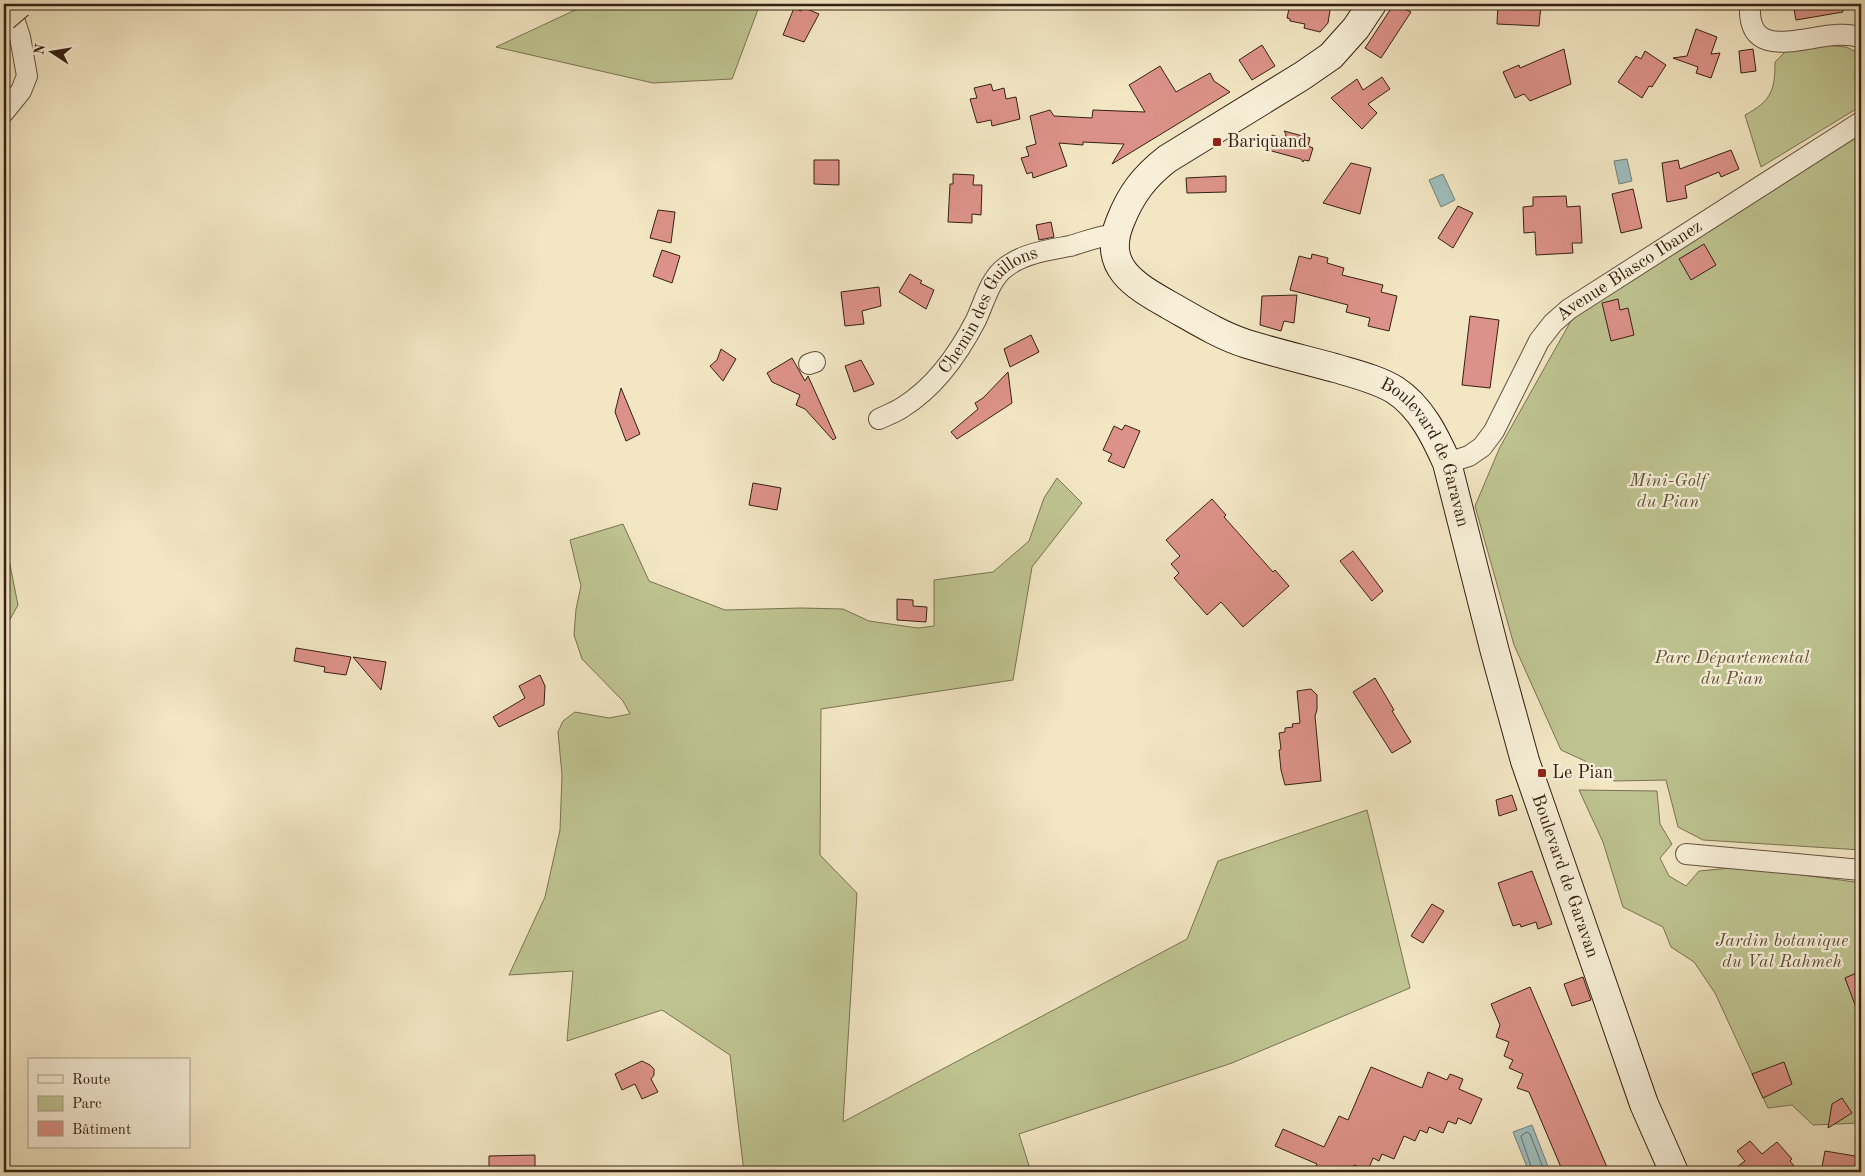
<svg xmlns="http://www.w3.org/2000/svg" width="1865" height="1176" font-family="'Old Standard TT',serif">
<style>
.green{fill:#bec491;stroke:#7a7252}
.water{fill:#9ebdbc;stroke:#757e78}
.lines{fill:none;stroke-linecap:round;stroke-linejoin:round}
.shore{stroke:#6a6e68;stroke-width:1}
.building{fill:#dc9288;stroke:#372013}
.street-casing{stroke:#66523f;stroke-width:22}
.secondary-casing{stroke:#372013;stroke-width:30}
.street{stroke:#f7efd8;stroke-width:20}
.secondary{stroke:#f7efd8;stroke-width:28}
.highway-bridge-casing{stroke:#372013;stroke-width:30;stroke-linecap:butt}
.highway-bridge{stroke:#f2e6c3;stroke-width:28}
.poi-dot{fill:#8f2418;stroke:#f7efd8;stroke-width:2}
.labels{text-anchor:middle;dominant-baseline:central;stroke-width:4.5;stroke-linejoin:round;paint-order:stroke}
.poi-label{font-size:18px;fill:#372013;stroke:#f7efd8;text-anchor:start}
.street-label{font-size:18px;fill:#372013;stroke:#f7efd8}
.park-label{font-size:18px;font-style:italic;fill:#605139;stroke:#f7efd8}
</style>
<rect width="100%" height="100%" fill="#f2e6c3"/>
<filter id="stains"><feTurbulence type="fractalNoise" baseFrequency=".004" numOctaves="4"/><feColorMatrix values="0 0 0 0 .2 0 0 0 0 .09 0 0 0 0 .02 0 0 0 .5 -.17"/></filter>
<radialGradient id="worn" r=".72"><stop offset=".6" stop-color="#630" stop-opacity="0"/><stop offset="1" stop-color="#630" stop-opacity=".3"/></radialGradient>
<!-- green -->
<g class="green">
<polygon points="588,4 760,4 732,79 653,83 496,47"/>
<path d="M1824,45L1846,47L1861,54V106L1761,167L1745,115C1771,101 1775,91 1775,62L1786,51Z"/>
<polygon points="1861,134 1861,850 1703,840 1678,827 1666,780 1614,781 1612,776 1598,774 1585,761 1561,750 1514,645 1475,506 1500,447 1572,319 1649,267"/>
<polygon points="1057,478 1082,503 1032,567 1013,680 821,709 820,855 857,893 843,1122 1187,939 1218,861 1367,810 1410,988 1232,1063 1019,1134 1031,1172 744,1172 730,1055 662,1010 567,1041 573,971 509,975 545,897 560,830 562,775 558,732 563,721 575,712 609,718 630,714 623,701 582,659 574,635 576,609 581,586 570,540 623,524 649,581 725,610 801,608 843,609 869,621 918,628 934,626 934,580 993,572 1029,541 1044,498"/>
<polygon points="4,535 18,605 4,630"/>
<polygon points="1579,790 1657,791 1660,824 1672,844 1660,858 1669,876 1686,886 1699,871 1742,867 1855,882 1861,881 1861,1123 1813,1125 1792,1105 1768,1108 1715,993 1694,962 1671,947 1663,927 1623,907 1603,842"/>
</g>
<!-- water -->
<g class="water">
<polygon points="1627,159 1632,181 1619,184 1614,161"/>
<polygon points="1443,174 1455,200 1441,207 1429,180"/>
<polygon points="1532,1125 1549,1169 1540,1172 1529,1172 1513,1132"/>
</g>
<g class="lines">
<!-- shore -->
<polyline class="shore" points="1533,1172 1521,1137 1522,1135 1527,1132 1530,1134 1542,1165 1541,1172"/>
</g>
<!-- building -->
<g class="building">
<polygon points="1290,4 1331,4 1328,23 1320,32 1304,28 1305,24 1290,21 1290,19 1287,18"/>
<polygon points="1394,4 1411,12 1381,58 1365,48"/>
<polygon points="1498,4 1541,4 1539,26 1497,24"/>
<polygon points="1793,4 1842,4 1843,12 1796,20"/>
<polygon points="802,7 819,14 804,42 783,35 794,8 801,11"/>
<polygon points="1696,29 1717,37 1711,54 1720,53 1711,78 1696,73 1698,67 1673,58 1687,56"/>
<polygon points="1262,45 1275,66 1252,80 1239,60"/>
<polygon points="1564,49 1571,84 1530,101 1524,94 1515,98 1503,72 1519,65 1520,68"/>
<polygon points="1753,49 1756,71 1741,73 1739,51"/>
<polygon points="1645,51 1666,65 1652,87 1649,86 1642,98 1618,82 1636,56 1641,59"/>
<polygon points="1160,66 1176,92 1210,73 1214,81 1230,92 1112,164 1124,144 1083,142 1083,145 1059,143 1067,166 1033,178 1032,172 1027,174 1021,158 1029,156 1026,147 1036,144 1030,116 1050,110 1054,116 1092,118 1093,110 1145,112 1129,85"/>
<polygon points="1382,77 1390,89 1368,104 1377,113 1362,129 1331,98 1357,79 1363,90"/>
<polygon points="991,84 993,91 1004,88 1006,99 1016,97 1020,119 992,126 991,120 977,123 970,99 977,98 974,88"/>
<polygon points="1284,131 1310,138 1308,146 1313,148 1309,161 1304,160 1303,162 1301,159 1268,150 1272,135 1285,139 1286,134"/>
<polygon points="1731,150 1739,169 1721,177 1719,172 1685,186 1687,198 1667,202 1662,163 1678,160 1680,169"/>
<polygon points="814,160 839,160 839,185 814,184"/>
<polygon points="1351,163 1371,168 1360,214 1323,203"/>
<polygon points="953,174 974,175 973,185 982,185 981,215 972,214 972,223 948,222 950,184 953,184"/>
<polygon points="1226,176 1226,192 1187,193 1186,178"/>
<polygon points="1633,189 1642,228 1621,233 1612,194"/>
<polygon points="1566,196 1567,207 1580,206 1582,243 1572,243 1573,253 1536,255 1535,232 1524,233 1523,207 1533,206 1533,197"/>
<polygon points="1458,206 1473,213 1453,248 1438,238"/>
<polygon points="658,210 675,212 671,243 650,238"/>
<polygon points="1051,222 1054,237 1039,240 1036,225"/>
<polygon points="1704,244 1716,265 1691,280 1679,259"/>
<polygon points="662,250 680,256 672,283 653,276"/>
<polygon points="1312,254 1328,258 1327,263 1344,268 1342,275 1383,285 1381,292 1397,296 1389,331 1368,326 1370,318 1346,312 1348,305 1290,290 1299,256 1311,259"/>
<polygon points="910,274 922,281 920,283 934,290 926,309 899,292"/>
<polygon points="879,287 881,306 862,311 864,324 845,326 841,292"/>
<polygon points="1297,295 1294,323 1284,321 1281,331 1260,325 1262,296"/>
<polygon points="1618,299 1620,310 1628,308 1634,335 1611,341 1602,303"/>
<polygon points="1470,316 1499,320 1490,388 1462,385"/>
<polygon points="1031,335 1039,352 1010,367 1004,349"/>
<polygon points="721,349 736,359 723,381 710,366 717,360"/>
<polygon points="792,358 805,381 808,376 836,438 833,440 805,409 796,405 800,395 772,382 767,373"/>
<polygon points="861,360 874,384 854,392 845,366"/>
<polygon points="1008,372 1012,403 957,439 951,432 978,409 975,403 983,398"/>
<polygon points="621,388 640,434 626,441 615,412"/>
<polygon points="1125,425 1140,431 1124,468 1108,461 1112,454 1103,450 1114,426 1122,430"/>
<polygon points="753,483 781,488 777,510 749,505"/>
<polygon points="1212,499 1226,515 1224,517 1273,572 1275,570 1289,586 1243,627 1221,602 1207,615 1174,578 1179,573 1171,564 1180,556 1166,540"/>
<polygon points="1353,551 1383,591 1372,601 1340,561"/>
<polygon points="897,599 913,600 913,606 927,607 926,622 897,620"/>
<polygon points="296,648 351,657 346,675 324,672 325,667 294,661"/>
<polygon points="353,657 386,662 381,690"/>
<polygon points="540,675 545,686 544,705 499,727 493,717 525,698 519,686"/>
<polygon points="1375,678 1394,710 1392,711 1411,742 1392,753 1353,692"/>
<polygon points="1311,689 1317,695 1317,710 1315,716 1321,781 1285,785 1281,770 1279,750 1281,749 1279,733 1285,732 1285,728 1293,727 1292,724 1300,723 1297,691"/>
<polygon points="1512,795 1517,810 1499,816 1496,800"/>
<polygon points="1532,871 1552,924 1538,929 1536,922 1521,927 1520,924 1513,926 1498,883"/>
<polygon points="1432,904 1444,911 1423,943 1411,936"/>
<polygon points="1861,971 1861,1018 1860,1018 1845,978"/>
<polygon points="1583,977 1591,1000 1572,1006 1564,984"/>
<polygon points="1530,987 1609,1172 1563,1172 1529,1092 1517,1088 1523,1074 1509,1068 1513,1060 1504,1056 1509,1042 1496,1037 1500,1025 1491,1004"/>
<polygon points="642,1061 650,1065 654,1069 654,1075 651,1079 658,1092 642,1099 635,1084 622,1090 615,1074"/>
<polygon points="1784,1062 1792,1084 1763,1098 1752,1074"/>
<polygon points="1371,1067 1422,1088 1428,1072 1447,1080 1450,1074 1463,1079 1459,1089 1482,1099 1471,1124 1458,1118 1456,1124 1448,1121 1443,1133 1429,1127 1427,1133 1420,1130 1415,1141 1404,1136 1394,1159 1382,1154 1379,1161 1373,1158 1368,1170 1354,1165 1350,1172 1313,1172 1317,1164 1275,1146 1283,1129 1324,1147 1339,1116 1348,1120"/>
<polygon points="1842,1098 1852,1113 1828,1128 1832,1104"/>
<polygon points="1750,1141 1762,1154 1777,1142 1792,1159 1790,1161 1799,1172 1730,1172 1745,1161 1737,1151"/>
<polygon points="1825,1151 1861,1157 1861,1172 1821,1172"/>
<polygon points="535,1155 535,1172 489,1172 489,1156"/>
</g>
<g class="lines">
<!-- street casing -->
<g class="street-casing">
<g id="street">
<path d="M1750,4C1746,74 1825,22 1861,38"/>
<polyline points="4,112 21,91 27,76 20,37 9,4"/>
<polyline points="809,364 815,362"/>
<path id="s1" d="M879,419C887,415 896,412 903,407C935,387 959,353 976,320C984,303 990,278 1006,267C1024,253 1049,250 1070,246C1085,242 1100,235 1115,235"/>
<path id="s2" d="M1447,463L1469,456L1482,447L1494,431L1539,341L1553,323L1569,309L1861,122"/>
<polyline points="1686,854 1861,870"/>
</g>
</g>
<!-- secondary casing -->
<g class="secondary-casing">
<g id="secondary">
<path id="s3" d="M1372,4L1356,28L1331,56L1302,76L1167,159C1144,177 1131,194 1120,222C1102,267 1134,285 1169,305C1194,319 1219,335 1247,344C1276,353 1306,360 1335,368C1355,374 1377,379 1395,390C1421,407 1435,436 1447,463L1495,652L1525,761L1644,1104L1674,1172"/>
</g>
</g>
<!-- street -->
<use href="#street" class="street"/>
<!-- secondary -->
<use href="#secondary" class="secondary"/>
<!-- highway-bridge casing -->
<g class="highway-bridge-casing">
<polyline id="highway-bridge" points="4,17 19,4"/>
</g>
<!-- highway-bridge -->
<use href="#highway-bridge" class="highway-bridge"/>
</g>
<!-- markers -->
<g class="poi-dot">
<rect x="1212" y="137" width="10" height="10" rx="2.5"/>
<rect x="1537" y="768" width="10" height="10" rx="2.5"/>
</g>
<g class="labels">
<!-- poi labels -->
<g class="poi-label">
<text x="1227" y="142">Bariquand</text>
<text x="1552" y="773">Le Pian</text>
</g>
<!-- street labels -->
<g class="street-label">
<text stroke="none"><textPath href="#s2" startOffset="275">Avenue Blasco Ibanez</textPath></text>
<text stroke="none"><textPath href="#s1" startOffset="159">Chemin des Guillons</textPath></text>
<text stroke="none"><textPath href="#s3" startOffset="762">Boulevard de Garavan</textPath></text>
<text stroke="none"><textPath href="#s3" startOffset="1212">Boulevard de Garavan</textPath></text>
</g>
<!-- park labels -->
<g class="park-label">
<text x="1668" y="481">Mini-Golf<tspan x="1668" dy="21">du Pian</tspan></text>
<text x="1732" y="658">Parc Départemental<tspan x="1732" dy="21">du Pian</tspan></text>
<text x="1782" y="941">Jardin botanique<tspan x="1782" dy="21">du Val Rahmeh</tspan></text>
</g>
</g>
<!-- margin -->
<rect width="1865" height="1176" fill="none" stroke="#f2e6c3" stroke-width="20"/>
<rect x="5" y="5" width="1855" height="1166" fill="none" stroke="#372013" stroke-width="2.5"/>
<rect x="10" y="10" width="1845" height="1156" fill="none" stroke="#372013"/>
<!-- legend -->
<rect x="28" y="1058" width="162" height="90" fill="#f7efd8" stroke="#aa9c89"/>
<rect x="38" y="1075" width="25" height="8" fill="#f7efd8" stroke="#aa9c89"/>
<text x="72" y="1084" font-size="15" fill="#372013">Route</text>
<rect x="38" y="1096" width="25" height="15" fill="#bec491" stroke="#aa9c89"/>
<text x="72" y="1108" font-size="15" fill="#372013">Parc</text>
<rect x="38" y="1121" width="25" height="15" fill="#dc9288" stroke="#aa9c89"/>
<text x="72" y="1134" font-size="15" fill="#372013">Bâtiment</text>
<!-- north arrow -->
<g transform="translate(52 52) rotate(282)" stroke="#f7efd8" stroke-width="4" paint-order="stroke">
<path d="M0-4L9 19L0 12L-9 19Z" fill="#372013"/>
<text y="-8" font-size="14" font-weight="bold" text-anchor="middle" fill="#372013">N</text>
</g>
<rect width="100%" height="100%" filter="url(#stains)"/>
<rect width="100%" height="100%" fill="url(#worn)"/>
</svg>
